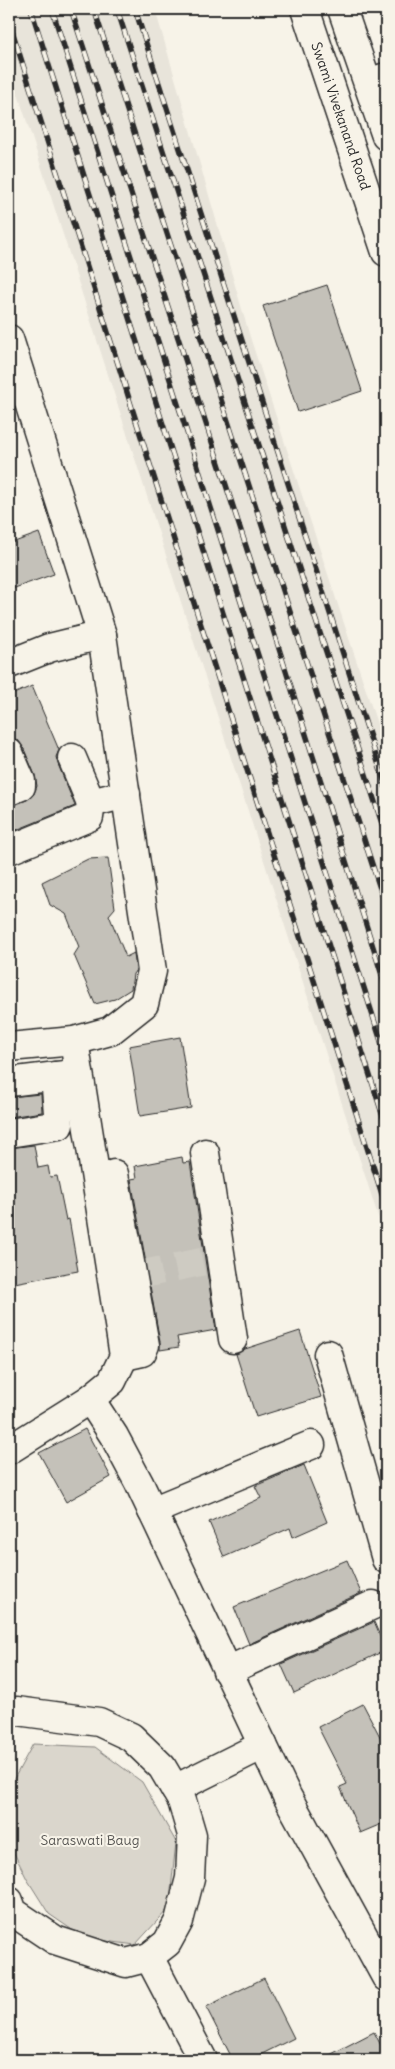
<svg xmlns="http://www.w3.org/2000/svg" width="395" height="2069" font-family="Delius,sans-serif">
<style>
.built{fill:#e8e4da}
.green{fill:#dad6cc;stroke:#82807c}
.building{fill:#c4c1b9;stroke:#2b2b2b}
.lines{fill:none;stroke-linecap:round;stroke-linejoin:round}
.minor-tunnel{stroke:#cecbc2;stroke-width:28;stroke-dasharray:28 14;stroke-linecap:butt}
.minor-casing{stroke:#2b2b2b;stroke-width:31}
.primary-casing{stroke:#2b2b2b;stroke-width:31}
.minor{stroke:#f7f3e8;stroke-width:28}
.primary{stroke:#f7f3e8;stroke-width:28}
.rail-casing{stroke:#2b2b2b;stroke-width:5.5}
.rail{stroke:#f7f3e8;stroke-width:4;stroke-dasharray:11;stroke-linecap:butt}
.labels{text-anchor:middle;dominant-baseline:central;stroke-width:4;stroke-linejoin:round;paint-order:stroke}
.street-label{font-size:14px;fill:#2b2b2b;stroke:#f7f3e8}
.park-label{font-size:14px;fill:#575653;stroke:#f7f3e8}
</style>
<rect width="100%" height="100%" fill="#f7f3e8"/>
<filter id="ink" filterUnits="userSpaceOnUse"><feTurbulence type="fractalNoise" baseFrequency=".02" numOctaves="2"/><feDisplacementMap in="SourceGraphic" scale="10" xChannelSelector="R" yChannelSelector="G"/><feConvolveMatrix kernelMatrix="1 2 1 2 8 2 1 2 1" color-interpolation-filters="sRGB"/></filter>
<g filter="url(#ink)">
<!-- built -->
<polygon class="built" points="9,9 155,9 250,337 386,751 386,1241 9,66"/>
<!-- green -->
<polygon class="green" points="33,1744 95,1747 142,1782 176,1842 169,1908 135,1945 84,1938 49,1914 27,1879 9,1843 9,1788"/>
<!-- building -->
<g class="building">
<polygon points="327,285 362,391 298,412 263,306"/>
<polygon points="39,533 54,574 9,590 9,544"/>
<polygon points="32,686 59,750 56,757 58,764 75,806 9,833 9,806 27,800 34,794 37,786 35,775 23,747 18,740 9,738 9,696"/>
<polygon points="108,858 115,908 109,915 126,957 134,953 136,970 133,974 131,989 115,999 95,1004 74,955 79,947 66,914 50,905 42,882 88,859"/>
<polygon points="180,1037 191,1108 140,1116 129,1046"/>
<polygon points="41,1094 42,1112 9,1117 9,1097"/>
<polygon points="34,1145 38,1168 48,1166 50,1177 57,1176 66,1220 69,1219 78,1271 9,1284 9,1148"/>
<polygon points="182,1157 183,1163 190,1162 216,1330 177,1337 179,1347 160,1350 160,1342 131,1179 137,1178 135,1166"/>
<polygon points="300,1331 321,1397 256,1417 236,1354 245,1349"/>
<polygon points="85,1429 111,1477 66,1502 39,1453"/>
<polygon points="304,1465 327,1522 293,1537 290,1528 224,1557 209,1522 261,1498 255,1486"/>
<polygon points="347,1560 361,1593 249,1644 234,1607"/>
<polygon points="374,1622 386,1650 294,1693 281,1664"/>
<polygon points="363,1704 386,1748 386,1822 360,1833 340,1787 347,1784 318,1727"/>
<polygon points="264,1978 294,2038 250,2060 233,2060 206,2007"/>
<polygon points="374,2032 386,2055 386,2060 320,2060"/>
</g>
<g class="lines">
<!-- minor-tunnel -->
<polyline class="minor-tunnel" points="134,1276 215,1259"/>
<!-- minor casing -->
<g class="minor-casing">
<g id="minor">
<polyline points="368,83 386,77"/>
<polyline points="9,339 102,635 152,971 144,1004 110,1031 74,1041 9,1047"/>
<polyline points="9,664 49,648 102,635"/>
<polyline points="9,753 21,781 21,786 9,791"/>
<polyline points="72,758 91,803"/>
<polyline points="9,850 89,817 91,803 126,794"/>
<polyline points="9,1082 73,1074"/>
<polyline points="9,1133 59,1125 55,1076"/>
<polyline points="205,1153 233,1339"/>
<polyline points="114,1174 145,1345 142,1352 124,1356"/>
<polyline points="328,1354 386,1559"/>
<polyline points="90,1399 114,1436 139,1483 287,1796 386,1977"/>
<polyline points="9,1450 90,1399 112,1381 124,1356 74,1041"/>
<polyline points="152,1511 311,1445"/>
<polyline points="227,1671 373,1605"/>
<polyline points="175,1789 263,1745"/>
<polyline points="9,1901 13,1912 55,1940 126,1963 149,1957 167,1943 179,1921 190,1878 192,1835 182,1801 162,1767 131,1737 99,1722 17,1711"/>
<polyline points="149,1957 203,2060"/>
</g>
</g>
<!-- primary casing -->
<g class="primary-casing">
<g id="primary">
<polyline points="305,9 386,252"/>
<polyline points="342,9 386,136"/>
</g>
</g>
<!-- minor -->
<use href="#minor" class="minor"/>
<!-- primary -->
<use href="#primary" class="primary"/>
<!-- rail casing -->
<g class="rail-casing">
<g id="rail">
<polyline points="31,9 386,1126"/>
<polyline points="52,9 386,1057"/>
<polyline points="71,9 269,617 386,988"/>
<polyline points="94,9 386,907"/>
<polyline points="117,9 386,836"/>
<polyline points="135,9 386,787"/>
<polyline points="9,21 386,1207"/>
</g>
</g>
<!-- rail -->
<use href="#rail" class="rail"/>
</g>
</g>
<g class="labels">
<!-- street labels -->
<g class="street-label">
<text transform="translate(341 116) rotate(71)">Swami Vivekanand Road</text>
</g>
<!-- park labels -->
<g class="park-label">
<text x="90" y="1840">Saraswati Baug</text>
</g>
</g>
<!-- margin -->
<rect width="395" height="2069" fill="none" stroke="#f7f3e8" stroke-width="30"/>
<rect x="15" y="15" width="365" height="2039" fill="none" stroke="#2b2b2b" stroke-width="2" filter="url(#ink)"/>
</svg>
